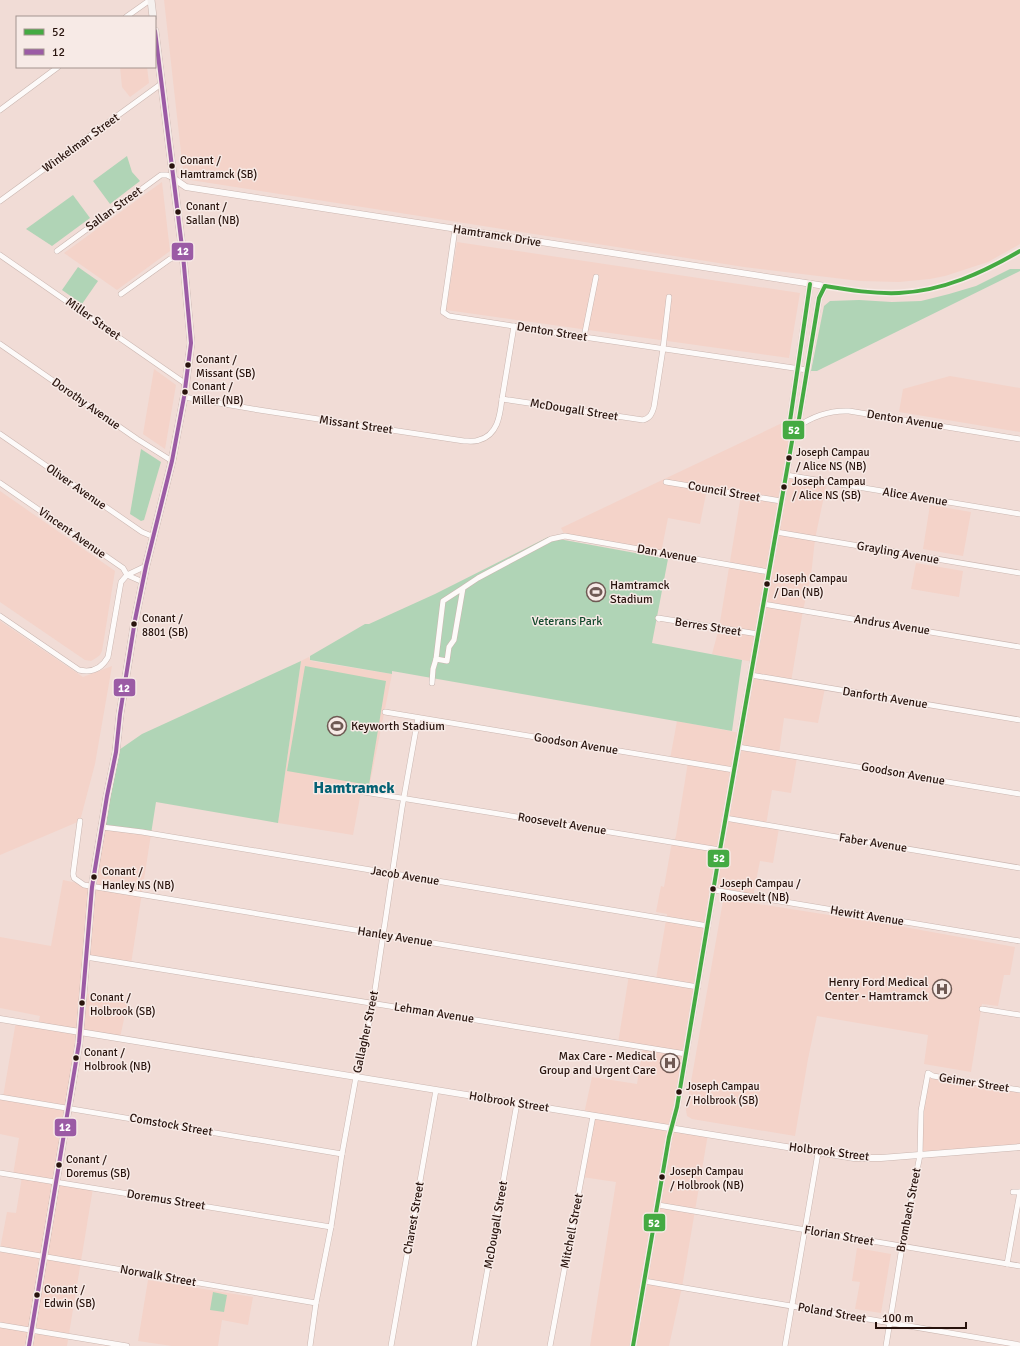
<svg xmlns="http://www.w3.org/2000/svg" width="1020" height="1346" font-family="Signika,sans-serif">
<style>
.built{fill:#f4d3c9}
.green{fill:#b0d4b6}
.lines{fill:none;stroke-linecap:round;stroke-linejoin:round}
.minor-casing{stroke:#cab6b0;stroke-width:6}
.tertiary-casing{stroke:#cab6b0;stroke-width:7}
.secondary-casing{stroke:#cab6b0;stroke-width:8}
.minor{stroke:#fdfaf9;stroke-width:5}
.tertiary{stroke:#fdfaf9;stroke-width:6}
.secondary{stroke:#f5f0ee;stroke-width:7}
.bus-1-casing{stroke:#f7eae6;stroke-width:7}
.bus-2-casing{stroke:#f7eae6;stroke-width:7}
.bus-1{stroke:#44aa42;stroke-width:4}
.bus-2{stroke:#9b5ba5;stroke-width:4}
.bus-dot{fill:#28130d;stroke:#f7eae6;stroke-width:1.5}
.labels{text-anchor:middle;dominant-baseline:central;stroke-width:3;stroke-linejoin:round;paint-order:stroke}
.bus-label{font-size:11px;fill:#28130d;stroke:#f7eae6;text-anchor:start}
.street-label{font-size:12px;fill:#28130d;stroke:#f7eae6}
.poi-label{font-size:12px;fill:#28130d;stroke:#f7eae6;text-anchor:start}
.park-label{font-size:12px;fill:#12482c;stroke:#f7eae6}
.district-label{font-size:16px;font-weight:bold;fill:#056274;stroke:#f7eae6}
.line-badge{stroke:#f7eae6;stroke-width:1.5}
.badge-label{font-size:11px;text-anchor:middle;font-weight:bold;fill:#fff}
</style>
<rect width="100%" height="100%" fill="#f1dcd6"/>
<!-- built -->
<g class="built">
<polygon points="164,0 1020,0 1020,244 988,262 945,276 930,279 899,282 860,281 744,267 184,179"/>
<polygon points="120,67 147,67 149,83 130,97 122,87"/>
<polygon points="162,182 170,251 117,290 64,253"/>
<polygon points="457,242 800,293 789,358 446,310"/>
<polygon points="154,369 176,385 165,449 143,434"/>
<polygon points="950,376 1020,388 1020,432 899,412 903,389"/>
<polygon points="797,416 786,475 827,482 815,539 811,576 803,610 791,682 825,688 818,723 784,718 779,754 797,757 791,793 772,790 766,825 779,828 773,863 760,861 754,891 754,897 713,890 670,1128 708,1134 682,1287 669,1346 590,1346 616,1182 582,1177 593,1116 584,1114 592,1077 637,1084 643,1047 618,1043 629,975 656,979 667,914 656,912 661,886 664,887 672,842 674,842 676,836 688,762 670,759 677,721 740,733 753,662 712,654 719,628 740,501 743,496 707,489 700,524 668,518 661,553 565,536 561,528"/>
<polygon points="0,491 115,571 102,651 100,655 96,658 91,661 85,660 0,602"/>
<polygon points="930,505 971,512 963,556 923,549"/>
<polygon points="916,563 963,571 959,597 911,589"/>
<polygon points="0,621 83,677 112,666 95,764 80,821 0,855"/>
<polygon points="309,657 311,661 392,674 368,793 361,792 353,835 278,823 301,661"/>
<polygon points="102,827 151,834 131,964 87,957 84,993 128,1000 120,1038 81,1032 56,1182 93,1188 67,1346 0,1346 0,1249 7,1212 16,1213 22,1177 13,1175 19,1138 0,1134 0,1097 3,1097 16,1021 38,1025 40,1016 0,1008 0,937 51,946 63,880 92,886"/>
<polygon points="726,899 893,925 1015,947 1010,975 1004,975 998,1006 982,1004 971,1072 924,1064 928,1035 817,1016 808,1059 795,1136 692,1119 687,1116 686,1110 723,901"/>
<polygon points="928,1073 1020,1090 1020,1147 920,1155 921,1111"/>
<polygon points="857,1248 891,1254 881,1313 855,1309 860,1282 852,1281"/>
<polygon points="148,1280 253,1297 248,1325 222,1320 218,1346 172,1346 138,1341"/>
</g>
<!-- green -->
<g class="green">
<polygon points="127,156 132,172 140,181 110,204 93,181"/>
<polygon points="73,195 90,218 52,246 26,229"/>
<polygon points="78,267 98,281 82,304 62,290"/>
<polygon points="1010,269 1020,269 1020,271 823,368 817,371 811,371 824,306 830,301 859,300 892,302 921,301 949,294 976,286"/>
<polygon points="141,449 161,462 144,520 141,521 130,514"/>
<polygon points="548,537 668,559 652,643 742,660 732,731 392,671 392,674 310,660 310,656 365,624 369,624 435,594"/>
<polygon points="301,661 278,823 156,802 151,834 102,827 116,752 142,734"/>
<polygon points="305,666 386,681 369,785 287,771"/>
<polygon points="213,1292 227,1295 224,1312 210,1310"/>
</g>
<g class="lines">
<!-- minor casing -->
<g class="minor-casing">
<g id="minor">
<polyline points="126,17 150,0"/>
<polyline points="0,110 58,67"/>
<polyline points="0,201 161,84"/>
<polyline points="455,229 443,312 449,316 584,337 807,370"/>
<polyline points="57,251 161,175 167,175 173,178"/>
<polyline points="0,255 186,384"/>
<polyline points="121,294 170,259 183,255"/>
<path d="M514,326L502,399L643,420C650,418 652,414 654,407L663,349L669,297"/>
<polyline points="584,337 596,277"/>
<polyline points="0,344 137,439 172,461"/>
<path d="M184,397L259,410L464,441C468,441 475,442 479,440C498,435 500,415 502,399"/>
<path d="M795,429C810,417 830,410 849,411L1020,439"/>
<polyline points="0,434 142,532 154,537"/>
<polyline points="786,475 1020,514"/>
<polyline points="666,482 781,501"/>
<polyline points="0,483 123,568 127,575 143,582"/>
<polyline points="776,532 1020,573"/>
<polyline points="463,588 443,601 436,659 447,661 449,647 454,640 463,588 478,578 551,539 565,536 769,572"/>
<polyline points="763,604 1020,647"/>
<path d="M0,616L79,670C92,673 102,668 108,657L121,582L127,575L146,566"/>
<polyline points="659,619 658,618 758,634"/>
<polyline points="751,675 1020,720"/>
<polyline points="432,683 433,669 436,659"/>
<polyline points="385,712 734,770"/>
<polyline points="738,747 1020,794"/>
<polyline points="358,791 720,850"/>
<polyline points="725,818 1020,868"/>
<polyline points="80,821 73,874 74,878 84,885 698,987"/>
<polyline points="102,827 142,832 708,926"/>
<polyline points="713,890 1020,941"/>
<polyline points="86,957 686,1054"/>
<polyline points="982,1009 1020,1015"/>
<polyline points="0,1097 342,1154"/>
<polyline points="0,1173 331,1227"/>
<polyline points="1013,1192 1020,1192"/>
<polyline points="658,1205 1020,1266"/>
<polyline points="0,1249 316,1303"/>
<polyline points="1007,1264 1020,1192"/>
<polyline points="644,1281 1020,1345"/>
<polyline points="0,1325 127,1346"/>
<polyline points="310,1346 316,1303 331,1227 342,1154 356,1077 366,1039 373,1003 402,808 418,718"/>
<polyline points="391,1346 436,1090"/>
<polyline points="474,1346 517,1103"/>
<polyline points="550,1346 593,1116"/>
<polyline points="785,1346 818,1153"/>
<polyline points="886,1346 902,1247 920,1155 921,1111 928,1073 933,1076 1020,1090"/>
</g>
</g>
<!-- tertiary casing -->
<g class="tertiary-casing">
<g id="tertiary">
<polyline points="173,178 186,187 825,286 819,298 799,419 794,430 790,421 810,284"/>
<polyline points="0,1019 854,1158 881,1158 1020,1147"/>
<polyline points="633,1346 669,1137 677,1107 720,850 794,430"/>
</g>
</g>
<!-- secondary casing -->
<g class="secondary-casing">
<g id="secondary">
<polyline points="151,0 153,17"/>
<polyline points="29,1346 79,1043 92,887 107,796 116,752 120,714 135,620 146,566 172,461 184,397 191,343 183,255 155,31"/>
</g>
</g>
<!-- minor -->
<use href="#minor" class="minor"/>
<!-- tertiary -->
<use href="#tertiary" class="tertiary"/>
<!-- secondary -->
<use href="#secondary" class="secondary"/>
<!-- bus-1 casing -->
<g class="bus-1-casing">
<g id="bus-1">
<polyline points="810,284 790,421 794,430 799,419 819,298 825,286"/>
<path d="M825,286C849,290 874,294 899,293C943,291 982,273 1020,251"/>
<polyline points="633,1346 669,1137 677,1107 720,850 794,430"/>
</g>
</g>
<!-- bus-2 casing -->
<g class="bus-2-casing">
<polyline id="bus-2" points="29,1346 79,1043 92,887 107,796 116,752 120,714 135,620 146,566 172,461 184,397 191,343 183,255 155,31"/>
</g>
<!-- bus-1 -->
<use href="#bus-1" class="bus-1"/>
<!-- bus-2 -->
<use href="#bus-2" class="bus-2"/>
</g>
<!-- icons -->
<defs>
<g id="stadium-ring" transform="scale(1)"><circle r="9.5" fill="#f7eae6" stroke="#6e5953" stroke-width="1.5"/><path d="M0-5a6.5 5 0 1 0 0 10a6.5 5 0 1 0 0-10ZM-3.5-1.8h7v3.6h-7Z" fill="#6e5953"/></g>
<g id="hospital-ring" transform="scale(1)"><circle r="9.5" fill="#f7eae6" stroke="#6e5953" stroke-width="1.5"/><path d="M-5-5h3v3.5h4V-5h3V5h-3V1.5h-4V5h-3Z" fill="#6e5953"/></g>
</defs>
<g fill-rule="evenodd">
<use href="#stadium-ring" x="596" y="592"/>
<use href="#stadium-ring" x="337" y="726"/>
<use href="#hospital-ring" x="942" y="989"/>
<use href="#hospital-ring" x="670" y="1063"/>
</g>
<!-- markers -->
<g class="bus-dot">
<circle cx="172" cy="166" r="3.5"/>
<circle cx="178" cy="212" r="3.5"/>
<circle cx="188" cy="365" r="3.5"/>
<circle cx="185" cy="392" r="3.5"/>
<circle cx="789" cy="458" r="3.5"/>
<circle cx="784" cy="487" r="3.5"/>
<circle cx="767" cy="584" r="3.5"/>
<circle cx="134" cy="624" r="3.5"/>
<circle cx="94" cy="877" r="3.5"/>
<circle cx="713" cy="889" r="3.5"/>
<circle cx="82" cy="1003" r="3.5"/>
<circle cx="76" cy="1058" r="3.5"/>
<circle cx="679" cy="1092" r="3.5"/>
<circle cx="59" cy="1165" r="3.5"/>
<circle cx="662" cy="1177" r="3.5"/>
<circle cx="37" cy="1295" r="3.5"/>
</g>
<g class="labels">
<!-- bus labels -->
<g class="bus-label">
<text x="180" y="160">Conant /<tspan x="180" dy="14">Hamtramck (SB)</tspan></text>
<text x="186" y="206">Conant /<tspan x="186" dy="14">Sallan (NB)</tspan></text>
<text x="196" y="359">Conant /<tspan x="196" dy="14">Missant (SB)</tspan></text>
<text x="192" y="386">Conant /<tspan x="192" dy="14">Miller (NB)</tspan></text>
<text x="796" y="452">Joseph Campau<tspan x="796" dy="14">/ Alice NS (NB)</tspan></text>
<text x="792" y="481">Joseph Campau<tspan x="792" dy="14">/ Alice NS (SB)</tspan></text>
<text x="774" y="578">Joseph Campau<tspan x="774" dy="14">/ Dan (NB)</tspan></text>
<text x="142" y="618">Conant /<tspan x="142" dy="14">8801 (SB)</tspan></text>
<text x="102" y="871">Conant /<tspan x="102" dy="14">Hanley NS (NB)</tspan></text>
<text x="720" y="883">Joseph Campau /<tspan x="720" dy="14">Roosevelt (NB)</tspan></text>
<text x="90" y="997">Conant /<tspan x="90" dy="14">Holbrook (SB)</tspan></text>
<text x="84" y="1052">Conant /<tspan x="84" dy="14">Holbrook (NB)</tspan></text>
<text x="686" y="1086">Joseph Campau<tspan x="686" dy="14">/ Holbrook (SB)</tspan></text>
<text x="66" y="1159">Conant /<tspan x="66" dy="14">Doremus (SB)</tspan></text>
<text x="670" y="1171">Joseph Campau<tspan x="670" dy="14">/ Holbrook (NB)</tspan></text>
<text x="44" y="1289">Conant /<tspan x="44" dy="14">Edwin (SB)</tspan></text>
</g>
<!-- street labels -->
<g class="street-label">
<text transform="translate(81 143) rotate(-36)">Winkelman Street</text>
<text transform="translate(114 209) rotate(-36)">Sallan Street</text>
<text transform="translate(497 236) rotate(9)">Hamtramck Drive</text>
<text transform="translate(93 319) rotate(35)">Miller Street</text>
<text transform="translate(552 332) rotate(9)">Denton Street</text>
<text transform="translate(86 404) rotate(35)">Dorothy Avenue</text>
<text transform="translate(574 410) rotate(9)">McDougall Street</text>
<text transform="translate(905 420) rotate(9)">Denton Avenue</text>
<text transform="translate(356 425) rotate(8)">Missant Street</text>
<text transform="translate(76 487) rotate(35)">Oliver Avenue</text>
<text transform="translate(724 492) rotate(10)">Council Street</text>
<text transform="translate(915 497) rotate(9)">Alice Avenue</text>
<text transform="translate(72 533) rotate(35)">Vincent Avenue</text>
<text transform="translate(898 553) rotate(10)">Grayling Avenue</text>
<text transform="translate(667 554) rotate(10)">Dan Avenue</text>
<text transform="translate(892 625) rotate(9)">Andrus Avenue</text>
<text transform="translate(708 627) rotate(9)">Berres Street</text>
<text transform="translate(885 698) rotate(9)">Danforth Avenue</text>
<text transform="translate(576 744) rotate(9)">Goodson Avenue</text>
<text transform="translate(903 774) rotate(10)">Goodson Avenue</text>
<text transform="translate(562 824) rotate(9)">Roosevelt Avenue</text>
<text transform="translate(873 843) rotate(9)">Faber Avenue</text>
<text transform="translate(405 876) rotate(9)">Jacob Avenue</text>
<text transform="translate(867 916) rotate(9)">Hewitt Avenue</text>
<text transform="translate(395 937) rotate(9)">Hanley Avenue</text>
<text transform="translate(434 1013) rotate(9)">Lehman Avenue</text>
<text transform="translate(366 1032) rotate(-78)">Gallagher Street</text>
<text transform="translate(974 1083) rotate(9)">Geimer Street</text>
<text transform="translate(509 1102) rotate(9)">Holbrook Street</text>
<text transform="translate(171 1125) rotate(10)">Comstock Street</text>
<text transform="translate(829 1152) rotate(7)">Holbrook Street</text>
<text transform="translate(166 1200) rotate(9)">Doremus Street</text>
<text transform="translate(909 1210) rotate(-79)">Brombach Street</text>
<text transform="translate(414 1218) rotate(-80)">Charest Street</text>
<text transform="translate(496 1225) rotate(-80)">McDougall Street</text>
<text transform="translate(572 1231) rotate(-79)">Mitchell Street</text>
<text transform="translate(839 1236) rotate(10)">Florian Street</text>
<text transform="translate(158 1276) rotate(10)">Norwalk Street</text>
<text transform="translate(832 1313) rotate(10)">Poland Street</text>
</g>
<!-- poi labels -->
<g class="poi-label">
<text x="610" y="585">Hamtramck<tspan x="610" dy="14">Stadium</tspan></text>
<text x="351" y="726">Keyworth Stadium</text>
<text x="928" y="982" text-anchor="end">Henry Ford Medical<tspan x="928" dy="14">Center - Hamtramck</tspan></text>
<text x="656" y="1056" text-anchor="end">Max Care - Medical<tspan x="656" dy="14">Group and Urgent Care</tspan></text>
</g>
<!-- park labels -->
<g class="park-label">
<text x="567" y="621">Veterans Park</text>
</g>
<!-- district labels -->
<g class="district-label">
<text x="354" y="788">Hamtramck</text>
</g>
</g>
<g class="line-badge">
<rect x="171" y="242" width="23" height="19" rx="4" fill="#9b5ba5"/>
<rect x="782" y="420" width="23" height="20" rx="4" fill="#44aa42"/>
<rect x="113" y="678" width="23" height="19" rx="4" fill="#9b5ba5"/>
<rect x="707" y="849" width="23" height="19" rx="4" fill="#44aa42"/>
<rect x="54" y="1118" width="23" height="19" rx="4" fill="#9b5ba5"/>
<rect x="643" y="1213" width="23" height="19" rx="4" fill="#44aa42"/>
</g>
<g class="badge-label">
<text x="183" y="255">12</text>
<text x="794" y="434">52</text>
<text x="124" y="692">12</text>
<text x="719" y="862">52</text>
<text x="65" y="1131">12</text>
<text x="654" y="1227">52</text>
</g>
<!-- legend -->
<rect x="16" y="16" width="140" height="52" fill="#f7eae6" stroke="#a4948f"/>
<rect x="24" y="29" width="20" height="6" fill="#44aa42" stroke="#a4948f"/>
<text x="52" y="36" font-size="12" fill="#28130d">52</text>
<rect x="24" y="49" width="20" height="6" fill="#9b5ba5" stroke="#a4948f"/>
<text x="52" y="56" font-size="12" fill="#28130d">12</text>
<!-- scale -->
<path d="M876 1322v6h90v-6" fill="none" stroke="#28130d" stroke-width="2"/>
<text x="882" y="1322" font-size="12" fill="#28130d" stroke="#f7eae6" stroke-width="3" paint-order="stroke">100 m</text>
</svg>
